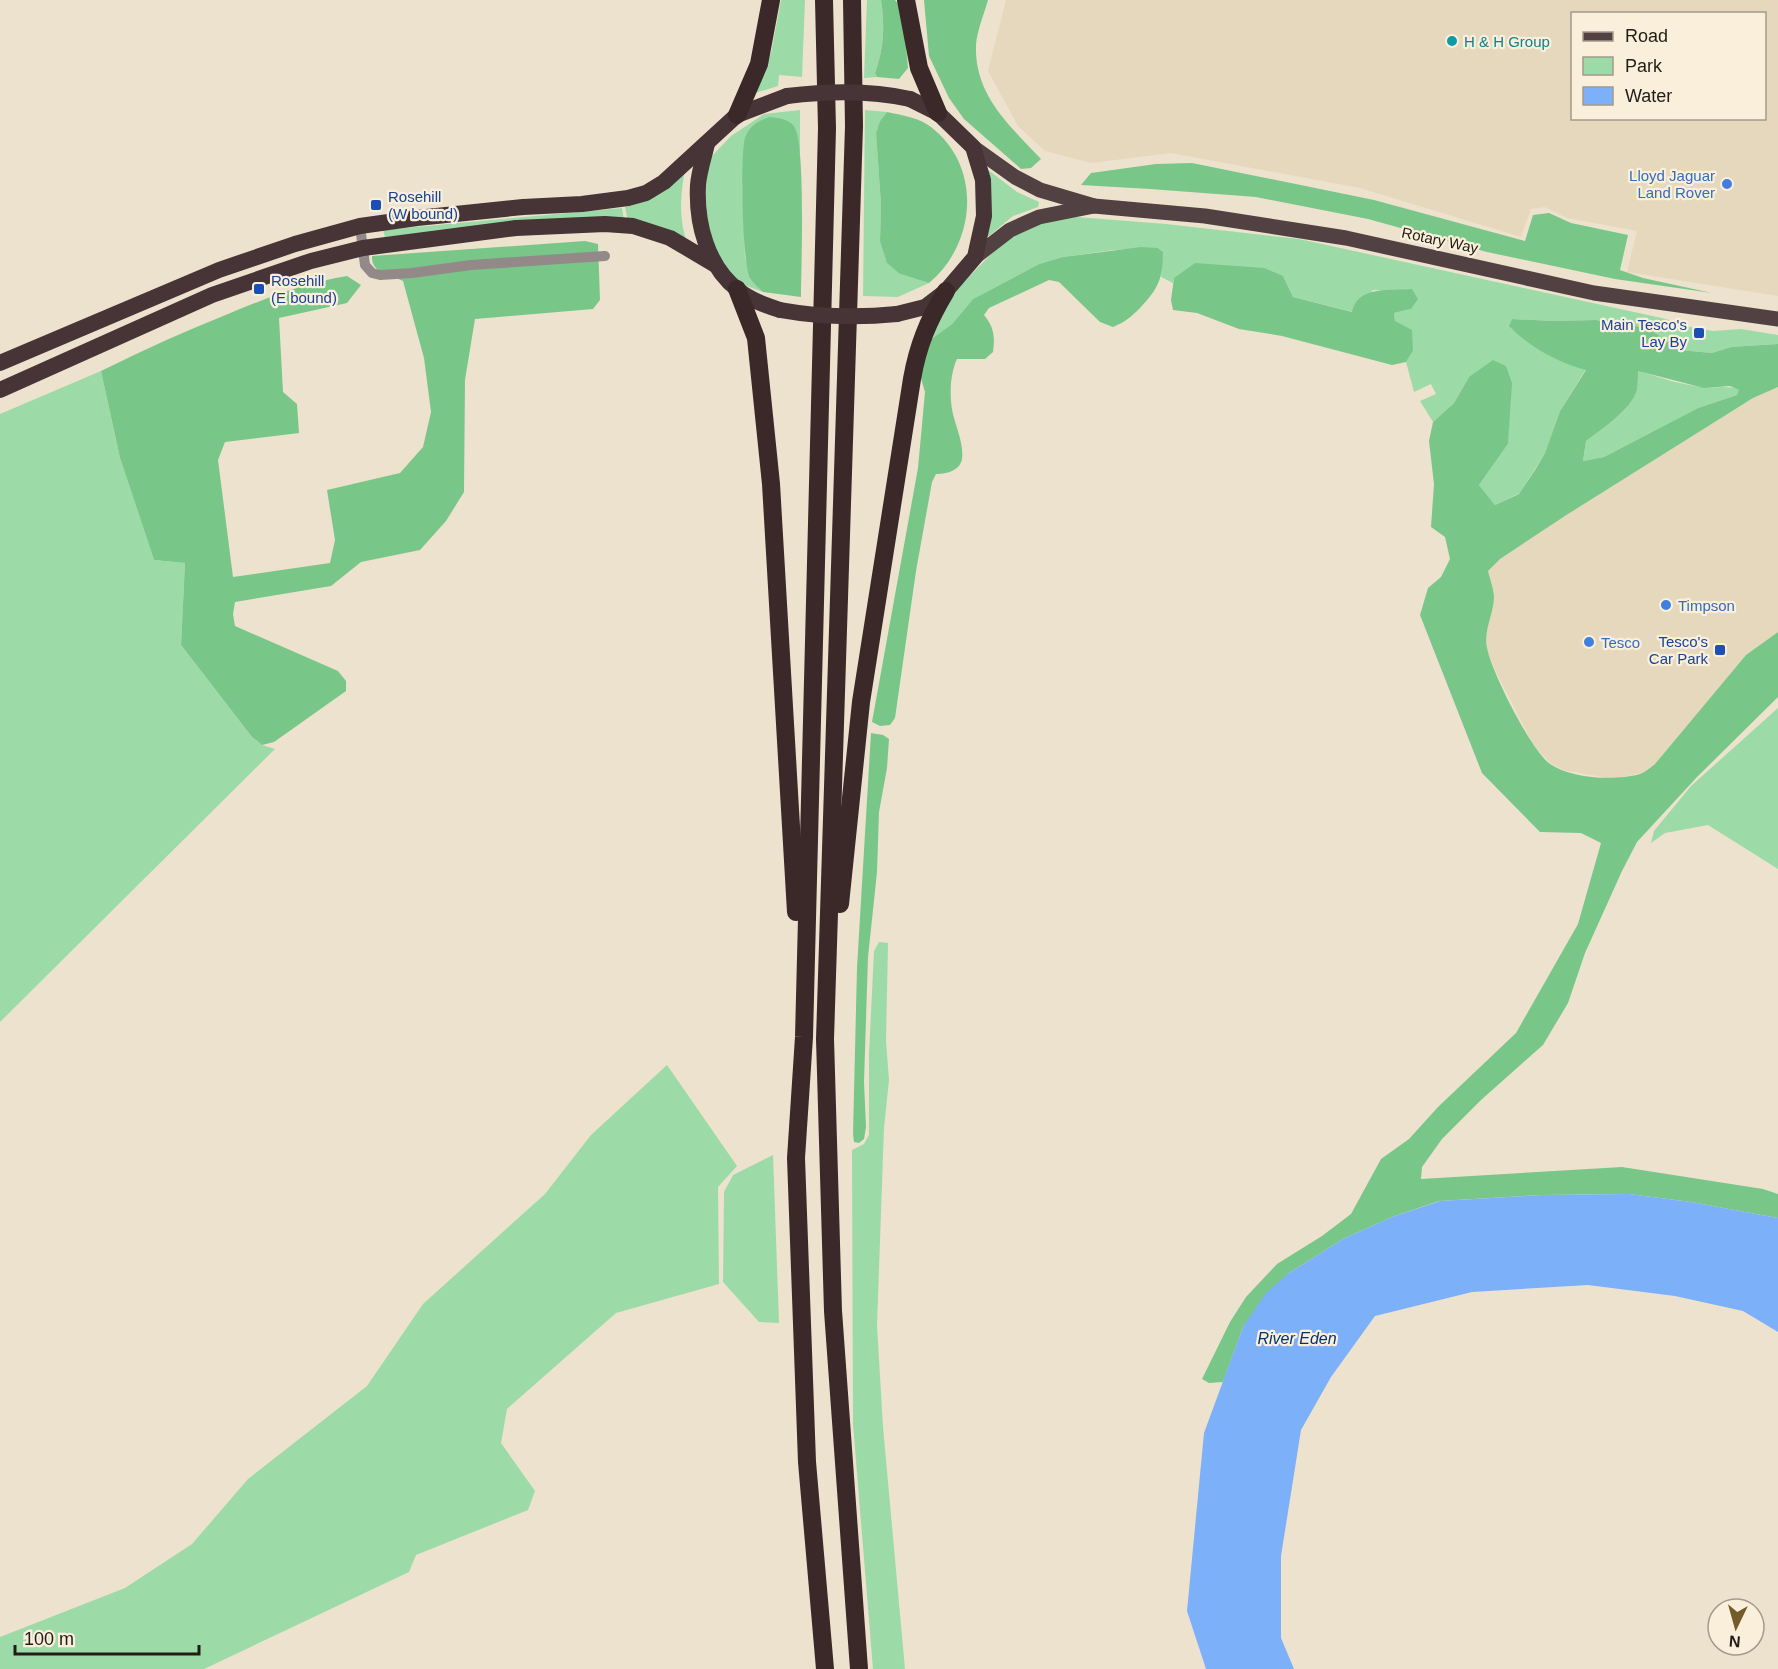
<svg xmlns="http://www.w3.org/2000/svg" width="1778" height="1669" font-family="Helvetica,sans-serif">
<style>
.built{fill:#e6d8bd;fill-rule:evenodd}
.green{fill:#9cdba7}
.forest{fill:#78c789;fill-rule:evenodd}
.water{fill:#7cb0f8}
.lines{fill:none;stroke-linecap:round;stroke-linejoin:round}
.minor{stroke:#948989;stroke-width:10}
.primary{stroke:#524142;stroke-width:15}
.trunk{stroke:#463436;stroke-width:16}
.motorway{stroke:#3b2829;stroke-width:18}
.trunk-bridge{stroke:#463436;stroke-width:16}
.culture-dot{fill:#0f9aa8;stroke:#faefdb;stroke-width:2}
.shop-dot{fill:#3f7fe0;stroke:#faefdb;stroke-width:2}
.transit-dot{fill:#1a4fb4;stroke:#faefdb;stroke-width:2}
.labels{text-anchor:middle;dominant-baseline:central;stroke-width:4.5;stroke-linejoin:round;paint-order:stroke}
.culture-label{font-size:15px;fill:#0d838f;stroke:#faefdb;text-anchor:start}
.shop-label{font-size:15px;fill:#366cbe;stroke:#faefdb;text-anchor:start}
.transit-label{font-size:15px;fill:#164399;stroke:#faefdb;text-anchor:start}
.street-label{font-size:15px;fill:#211d16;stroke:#faefdb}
.water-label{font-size:16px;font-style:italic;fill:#013573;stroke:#faefdb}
</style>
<rect width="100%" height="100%" fill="#ede2ce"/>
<!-- built -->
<g class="built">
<path d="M1006,0H1778V296L1627,272L1637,231L1567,218L1545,207L1531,209L1521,237L1360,188L1171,153L1091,163L1045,151L1018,126L988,71ZM1572,14H1764V118H1572Z"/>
<polygon points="1778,387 1778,632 1746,655 1655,764 1642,773 1613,779 1564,770 1550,763 1533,744 1497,674 1487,651 1486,631 1494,598 1488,571 1500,559 1568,514 1753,398"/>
</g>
<!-- green -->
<g class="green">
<polygon points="781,0 805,0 802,77 779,75 778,86 752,94 771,53"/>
<path d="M867,0H881C885,25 884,49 875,73L877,77L864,78Z"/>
<polygon points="800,110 800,156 795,127 742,185 745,257 750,277 763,292 739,283 720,267 701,198 710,158 731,136 764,114"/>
<polygon points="865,110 887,112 880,121 876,133 881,205 880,241 900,274 929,283 898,297 863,296"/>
<polygon points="987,169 1017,192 1039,202 1038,207 1013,216 989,236 986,236"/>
<path d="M682,174L684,175C680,199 679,222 688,245L628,221L625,207L641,202Z"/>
<polygon points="622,208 624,220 385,237 383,230"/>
<polygon points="1064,216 1166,224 1299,239 1666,319 1685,326 1713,331 1741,329 1778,335 1778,344 1731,347 1712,353 1680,350 1648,328 1596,320 1553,321 1512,319 1586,369 1560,411 1545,453 1520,493 1495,505 1479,485 1508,444 1469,377 1454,403 1433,422 1420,401 1436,394 1431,384 1414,392 1406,362 1413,351 1395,321 1394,313 1411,309 1389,291 1373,290 1353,312 1293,297 1283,276 1174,278 1173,283 1161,277 1163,252 1158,248 1113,250 1063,257 1039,264 973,299 952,324 930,340 948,298 996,249 1014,234 1029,226"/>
<path d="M1638,370C1658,378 1681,384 1702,387C1716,389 1726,384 1740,390L1737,395L1698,408L1604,457L1583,461L1586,441C1601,430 1632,409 1637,390C1638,384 1638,377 1638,370Z"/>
<polygon points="101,371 120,458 154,560 185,563 181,645 252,737 262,745 275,749 0,1022 0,414"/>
<polygon points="1778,708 1778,869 1708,825 1665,833 1651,843 1654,831 1691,786"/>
<polygon points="879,942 888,943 886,1041 889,1080 884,1128 877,1325 883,1427 905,1669 873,1669 853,1424 852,1150 864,1144 869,1135 869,1054 874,951"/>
<polygon points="667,1065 737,1166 718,1187 719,1284 616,1313 507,1409 501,1443 535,1491 528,1510 416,1555 409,1572 204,1669 0,1669 0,1637 125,1588 192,1544 248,1479 367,1386 423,1304 545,1194 591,1135"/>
<polygon points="773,1155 779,1323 759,1322 723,1282 724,1192 733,1175"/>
</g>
<!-- forest -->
<g class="forest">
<path d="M881,0H895L903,10L908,68L899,79L877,77L875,73C884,49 885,25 881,0Z"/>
<path d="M924,0H988C984,14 977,31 976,45C974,95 1010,126 1041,159L1031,168L1021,169L964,119L949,98L929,56Z"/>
<path d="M887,112C901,115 920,118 931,127C982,166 977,243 929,283L900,274L887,263L880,241L881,205L876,133L880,121Z"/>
<path d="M769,117C778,118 787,118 794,126C806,143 801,269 801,297L763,292C759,288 753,283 750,278C742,264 740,155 745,138C749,126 758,121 769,117Z"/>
<polygon points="1192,163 1374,200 1525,241 1533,215 1549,213 1571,223 1628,235 1620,270 1643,278 1712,293 1615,279 1487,252 1368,219 1256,197 1150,189 1081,185 1091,173 1156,164"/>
<path d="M585,241L598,244L600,300L593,309L475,319L465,380L464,492L446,521L420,550L361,562L331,586L235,602L233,614L235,626L338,671L346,681V691L274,742L262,745L252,737L181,645L185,563L154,560L120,458L101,371C143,350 185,331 228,314C269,297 304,283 347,276L361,285L347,303L279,318L283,392L297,404L299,433L225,442L218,460L233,577L330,563L335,540L327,490L400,473L423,447L431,412L424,358L403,281C389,275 371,273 372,256Z"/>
<path d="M1141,247L1158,248L1163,252C1163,279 1158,289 1140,308C1131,317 1125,322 1113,327L1100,322L1059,282L1049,280L989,308L984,315C994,327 995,336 993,352L985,359H957C950,374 949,397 953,414C956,427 964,444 962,459C960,471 946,474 936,474L932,482L916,571L895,718L890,725L880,726L872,722L918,468L925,392L920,375L930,340L952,324L973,299L1039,264L1063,257Z"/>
<path d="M1195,263L1264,268L1283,276L1293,297L1352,312C1358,285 1390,291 1412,289L1418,299L1411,309L1394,313L1395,321L1412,330L1413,351L1406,362L1392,365L1282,336L1239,329L1197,313L1173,310L1171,300L1174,278Z"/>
<path d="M1512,319L1553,321L1596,320L1648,328L1680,350L1712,353L1731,347L1778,344V387L1753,398L1568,514L1500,559L1488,571C1490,579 1494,590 1494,598C1493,617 1482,632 1488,652C1494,676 1531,750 1550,764C1572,779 1615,781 1640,774C1645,772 1650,768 1655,764L1746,655L1778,632V697L1697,777L1637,842L1622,871L1585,953L1568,1003L1543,1045L1481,1100L1442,1139L1422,1167L1421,1179L1622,1167L1763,1189L1778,1194V1218L1691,1202L1629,1194L1542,1195L1439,1201L1392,1217L1343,1239L1289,1273L1243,1327L1223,1382L1209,1383L1202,1379L1230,1322L1246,1297L1277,1264L1322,1236L1351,1214L1381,1159L1409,1139L1438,1107L1516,1033L1578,924L1601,843L1581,833L1540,832L1482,773L1420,615L1428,588L1441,577L1450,559L1445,537L1431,527L1434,484L1429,441L1433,422L1454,403L1469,377L1493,360L1506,366L1512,383L1508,444L1479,485L1495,505L1519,494L1535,470L1545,453L1560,411L1586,370C1559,363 1528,346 1509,326ZM1638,371L1704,388L1730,386L1739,390L1737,395L1698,408L1604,457L1583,461L1586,441C1601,430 1632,409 1637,390C1638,384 1638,377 1638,371Z"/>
<polygon points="871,733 883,735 889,739 887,768 879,812 877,872 868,957 864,1082 866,1127 864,1139 859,1143 854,1142 853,1134 857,968"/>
</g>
<!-- water -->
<polygon class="water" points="1629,1194 1691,1202 1778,1218 1778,1332 1743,1311 1675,1296 1588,1285 1472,1292 1375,1316 1331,1377 1301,1430 1281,1556 1281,1638 1294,1669 1206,1669 1187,1611 1204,1433 1243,1327 1266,1293 1289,1273 1343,1239 1392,1217 1440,1201 1542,1195"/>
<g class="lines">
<!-- minor -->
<polyline class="minor" points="360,226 365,265 372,273 380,275 412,273 471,265 605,256"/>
<!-- primary -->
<g class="primary">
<polyline points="973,147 1015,177 1040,190 1094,206 1205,216 1346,238 1594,293 1778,319"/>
<polyline points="975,257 1010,230 1039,217 1094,206"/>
</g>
<!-- trunk -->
<g class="trunk">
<path d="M707,144C704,157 699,172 698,185C696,223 707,266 738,290C750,300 765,305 780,310"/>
<polyline points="897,314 925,307 946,291 975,257 984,216 983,180 973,147 938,113 910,99"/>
<polyline points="0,363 219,270 295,244 360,226 417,218 523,207 582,204 628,198 646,193 664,182 737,115 787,96"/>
<polyline points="0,390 212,295 311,261 363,248 516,228 605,224 633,226 670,238 714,264"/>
</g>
<!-- motorway -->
<g class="motorway">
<polyline points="824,0 827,128 804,1037 796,1158 807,1462 825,1669"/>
<polyline points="852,0 854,126 825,1039 833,1311 859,1669"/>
<polyline points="906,0 919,68 938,113"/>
<polyline points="737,115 759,64 771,0"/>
<polyline points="737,289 756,338 771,484 796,912"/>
<path d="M840,904L861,702L912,379C918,345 928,321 946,291"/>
</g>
<!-- trunk-bridge -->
<g class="trunk-bridge">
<path d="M787,96C827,91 871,90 910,99"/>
<path d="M780,310C819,317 858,318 897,314"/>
</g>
</g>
<!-- markers -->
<circle class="culture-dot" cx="1452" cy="41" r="6"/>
<g class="shop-dot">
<circle cx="1727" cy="184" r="6"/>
<circle cx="1666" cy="605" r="6"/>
<circle cx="1589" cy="642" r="6"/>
</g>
<g class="transit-dot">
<rect x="370" y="199" width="12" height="12" rx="3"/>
<rect x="253" y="283" width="12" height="12" rx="3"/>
<rect x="1693" y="327" width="12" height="12" rx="3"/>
<rect x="1714" y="644" width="12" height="12" rx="3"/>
</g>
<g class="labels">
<!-- culture labels -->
<g class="culture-label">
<text x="1464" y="41">H &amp; H Group</text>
</g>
<!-- shop labels -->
<g class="shop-label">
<text x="1715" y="175" text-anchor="end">Lloyd Jaguar<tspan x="1715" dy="17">Land Rover</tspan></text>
<text x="1678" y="605">Timpson</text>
<text x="1601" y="642">Tesco</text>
</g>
<!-- transit labels -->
<g class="transit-label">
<text x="388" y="196">Rosehill<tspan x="388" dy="17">(W bound)</tspan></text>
<text x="271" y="280">Rosehill<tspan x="271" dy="17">(E bound)</tspan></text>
<text x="1687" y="324" text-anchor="end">Main Tesco's<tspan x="1687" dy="17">Lay By</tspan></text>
<text x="1708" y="641" text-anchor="end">Tesco's<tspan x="1708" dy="17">Car Park</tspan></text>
</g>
<!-- street labels -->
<g class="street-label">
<text transform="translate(1440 240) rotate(12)">Rotary Way</text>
</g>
<!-- water labels -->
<g class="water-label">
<text x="1297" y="1338">River Eden</text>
</g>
</g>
<!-- legend -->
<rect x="1571" y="12" width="195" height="108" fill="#faefdb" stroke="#a39b8c" stroke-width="1.5"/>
<rect x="1583" y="32" width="30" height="9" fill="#524142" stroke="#a39b8c" stroke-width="1.5"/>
<text x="1625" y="42" font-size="18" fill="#211d16">Road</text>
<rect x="1583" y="57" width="30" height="18" fill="#9cdba7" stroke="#a39b8c" stroke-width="1.5"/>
<text x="1625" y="72" font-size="18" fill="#211d16">Park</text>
<rect x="1583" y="87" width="30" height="18" fill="#7cb0f8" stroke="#a39b8c" stroke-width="1.5"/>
<text x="1625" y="102" font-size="18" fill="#211d16">Water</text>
<!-- north arrow -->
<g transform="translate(1736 1627) rotate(185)"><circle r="28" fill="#faefdb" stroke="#a39b8c" stroke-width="1.5"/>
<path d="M0-4.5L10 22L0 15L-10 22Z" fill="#745b2c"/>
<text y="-9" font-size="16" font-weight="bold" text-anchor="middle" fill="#211d16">N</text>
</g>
<!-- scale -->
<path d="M15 1645v9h184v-9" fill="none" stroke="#211d16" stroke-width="3"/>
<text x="24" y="1645" font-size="18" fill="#211d16" stroke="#faefdb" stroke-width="4.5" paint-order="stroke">100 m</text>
</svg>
